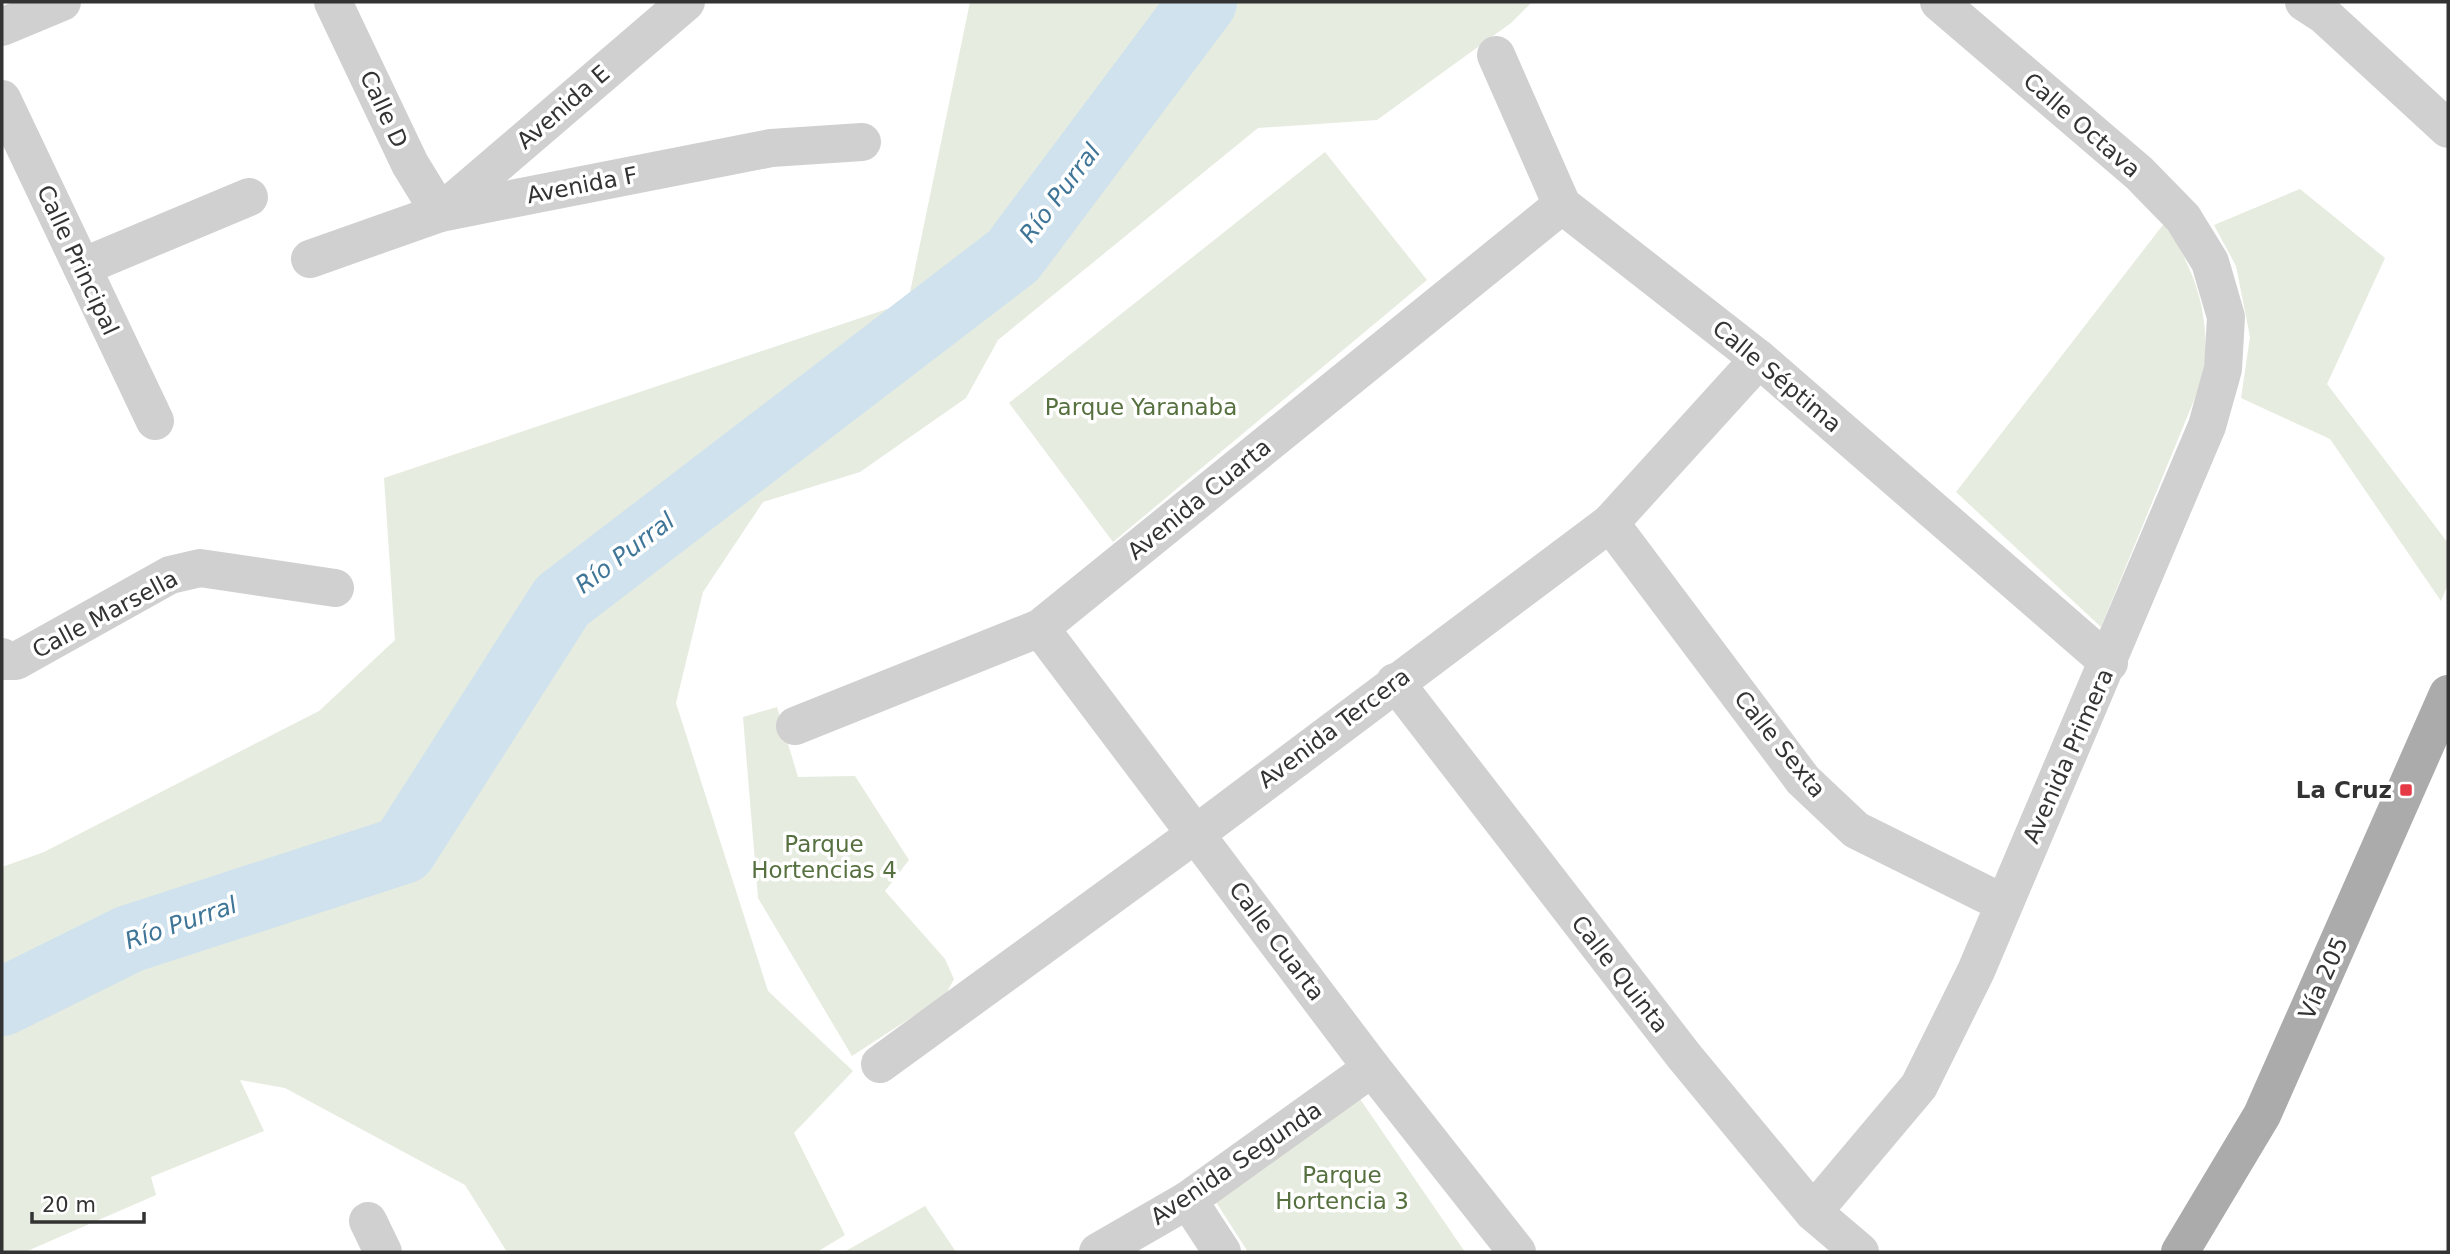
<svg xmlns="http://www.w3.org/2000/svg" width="2450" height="1254" font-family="'DejaVu Sans',sans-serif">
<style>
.green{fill:#e6ecdf}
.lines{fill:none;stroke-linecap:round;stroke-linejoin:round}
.river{stroke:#cfe2ee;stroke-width:68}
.minor{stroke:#d0d0d0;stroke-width:38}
.major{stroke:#ababab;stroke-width:38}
.poi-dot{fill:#e63946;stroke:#fff;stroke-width:2.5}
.labels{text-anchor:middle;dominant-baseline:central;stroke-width:7;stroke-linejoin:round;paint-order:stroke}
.street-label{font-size:23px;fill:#333;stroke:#fff}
.park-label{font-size:23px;fill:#56703f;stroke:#fff}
.poi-label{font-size:23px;font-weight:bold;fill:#333;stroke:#fff;text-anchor:end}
.water-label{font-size:24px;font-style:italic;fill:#3f7597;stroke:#fff}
</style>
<rect width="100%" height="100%" fill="#fff"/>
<!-- green -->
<g class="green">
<polygon points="970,2 1532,2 1511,23 1377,120 1258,128 998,340 966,398 860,472 763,502 703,592 676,703 768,991 853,1071 794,1133 845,1235 817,1252 507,1252 465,1185 285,1088 240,1080 264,1131 151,1177 156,1195 25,1252 2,1252 2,867 44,852 319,711 395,640 384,478 908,302"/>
<polygon points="1325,152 1427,280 1113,542 1009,403"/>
<polygon points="2300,189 2385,258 2327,384 2448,543 2448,584 2441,601 2330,439 2241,398 2250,337 2236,266 2214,225"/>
<path d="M2166,221C2197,281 2207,302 2206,371L2101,627L1956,492Z"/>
<polygon points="777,707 798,777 855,776 909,860 885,891 945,959 954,979 947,992 935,1002 852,1056 758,898 743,717"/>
<polygon points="1360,1099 1465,1252 1248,1252 1214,1199"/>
<polygon points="925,1206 956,1252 844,1252"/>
</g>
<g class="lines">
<!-- river -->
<polyline class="river" points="2,1002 129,939 403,850 562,601 1013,256 1203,2"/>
<!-- minor -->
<g class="minor">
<polyline points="333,2 410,164 440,213 686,2"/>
<polyline points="2304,2 2324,15 2448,129"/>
<polyline points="2,27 62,2"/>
<polyline points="1496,55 1562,205 1759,359 2109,663"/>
<polyline points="2,99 155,421"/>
<polyline points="310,259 440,213 771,148 862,142"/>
<polyline points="82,267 249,197"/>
<polyline points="1610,523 1803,780 1856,830 2003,903"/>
<polyline points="1040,628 1372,1068 1517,1252"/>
<polyline points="2,657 4,661 16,661 170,575 200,568 335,588"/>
<polyline points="1395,682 1684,1056 1813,1212 1860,1252"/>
<polyline points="795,726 1040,628 1562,205"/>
<polyline points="880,1064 1197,833 1610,523 1759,359"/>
<polyline points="1188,1200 1222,1252"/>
<polyline points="1813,1212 1919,1086 1976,971 2207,426 2223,369 2226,317 2210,262 2183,218 2139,173 1939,2"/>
<polyline points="368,1221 383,1252"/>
<polyline points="1098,1252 1188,1200 1372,1068"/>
</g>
<!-- major -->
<polyline class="major" points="2180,1252 2262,1115 2448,694"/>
</g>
<!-- markers -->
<rect class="poi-dot" x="2399" y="783" width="14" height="14" rx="3.5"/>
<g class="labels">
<!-- street labels -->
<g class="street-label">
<text transform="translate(563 107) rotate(-41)">Avenida E</text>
<text transform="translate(384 109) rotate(65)">Calle D</text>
<text transform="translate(2082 125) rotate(41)">Calle Octava</text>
<text transform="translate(582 185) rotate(-11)">Avenida F</text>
<text transform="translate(78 260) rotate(65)">Calle Principal</text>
<text transform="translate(1777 376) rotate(40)">Calle Séptima</text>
<text transform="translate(1199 499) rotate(-39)">Avenida Cuarta</text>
<text transform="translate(105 614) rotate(-28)">Calle Marsella</text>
<text transform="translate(1334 728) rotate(-37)">Avenida Tercera</text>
<text transform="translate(1780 744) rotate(51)">Calle Sexta</text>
<text transform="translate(2068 756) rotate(-66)">Avenida Primera</text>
<text transform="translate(1277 941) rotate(53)">Calle Cuarta</text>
<text transform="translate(1620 974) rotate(52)">Calle Quinta</text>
<text transform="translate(2323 978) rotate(-66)">Vía 205</text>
<text transform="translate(1236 1163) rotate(-34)">Avenida Segunda</text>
</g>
<!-- park labels -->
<g class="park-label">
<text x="1141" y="407">Parque Yaranaba</text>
<text x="824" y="844">Parque<tspan x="824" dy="26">Hortencias 4</tspan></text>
<text x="1342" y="1175">Parque<tspan x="1342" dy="26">Hortencia 3</tspan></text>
</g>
<!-- poi labels -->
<g class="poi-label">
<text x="2392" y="790">La Cruz</text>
</g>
<!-- water labels -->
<g class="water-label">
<text transform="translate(1060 193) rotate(-53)">Río Purral</text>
<text transform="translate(625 553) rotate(-37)">Río Purral</text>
<text transform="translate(181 923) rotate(-19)">Río Purral</text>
</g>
</g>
<!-- border -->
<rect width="2450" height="1254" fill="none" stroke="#333333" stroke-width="7"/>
<!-- scale -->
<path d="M32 1212v10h112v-10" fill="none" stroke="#333333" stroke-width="3.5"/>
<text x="42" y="1212" font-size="21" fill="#333333" stroke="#ffffff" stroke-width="5" paint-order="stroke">20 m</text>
</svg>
